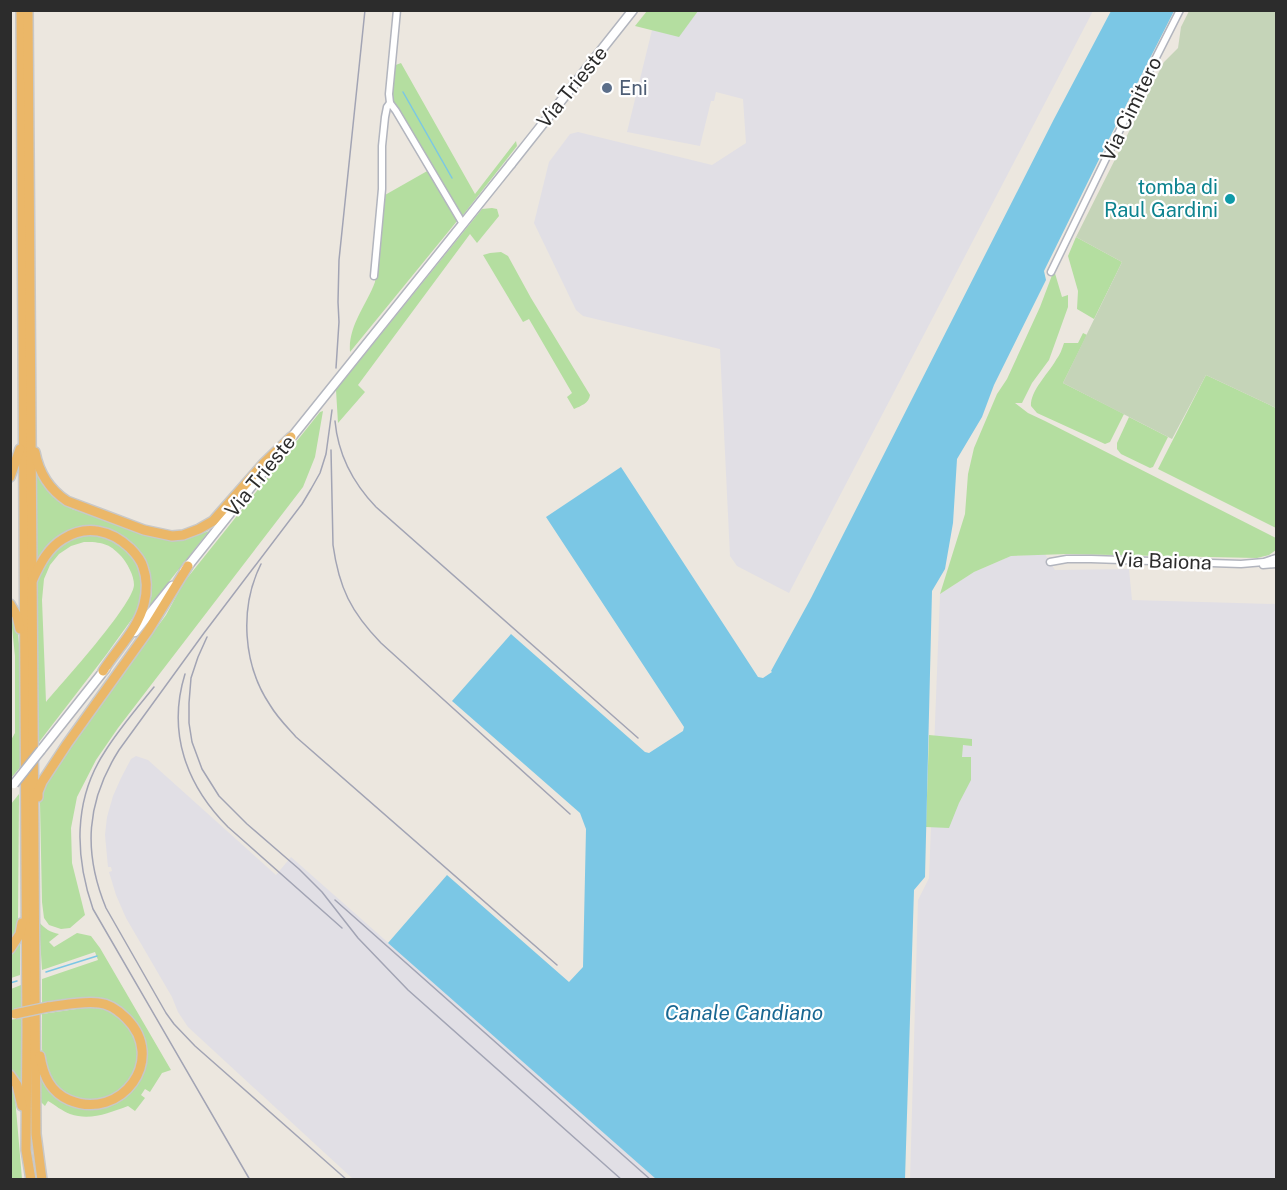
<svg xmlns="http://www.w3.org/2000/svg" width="1287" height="1190" font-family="'Public Sans',sans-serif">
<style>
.industrial{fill:#e1dfe5}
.green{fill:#b4dea0;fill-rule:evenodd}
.cemetery{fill:#c5d4b8}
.water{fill:#7bc7e5}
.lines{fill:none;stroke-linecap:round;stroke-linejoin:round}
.stream{stroke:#7bc7e5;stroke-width:1.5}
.minor-casing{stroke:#b2b5be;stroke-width:9}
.secondary-casing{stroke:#b2b5be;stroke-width:11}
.trunk-casing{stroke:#c8c8c8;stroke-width:12}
.minor{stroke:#fff;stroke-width:6}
.secondary{stroke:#fff;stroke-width:8}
.trunk{stroke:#ebb768;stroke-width:9}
.rail{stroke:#a2a4b4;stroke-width:1.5}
.secondary-bridge-casing{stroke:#b2b5be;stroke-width:11;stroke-linecap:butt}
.trunk-bridge-casing{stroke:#c8c8c8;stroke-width:12;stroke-linecap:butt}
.secondary-bridge{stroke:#fff;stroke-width:8}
.trunk-bridge{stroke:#ebb768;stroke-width:9}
.service-dot{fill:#5c6f8a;stroke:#fff;stroke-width:2}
.culture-dot{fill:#0f9aa8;stroke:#fff;stroke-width:2}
.labels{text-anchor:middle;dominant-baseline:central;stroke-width:4.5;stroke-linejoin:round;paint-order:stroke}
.street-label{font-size:20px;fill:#2c2c2c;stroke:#fff}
.service-label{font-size:20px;fill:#4e5e75;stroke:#fff;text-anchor:start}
.culture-label{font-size:20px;fill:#0d838f;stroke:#fff;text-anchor:end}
.water-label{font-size:21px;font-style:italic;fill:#196792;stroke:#fff}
</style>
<rect width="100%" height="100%" fill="#ece7df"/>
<!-- industrial -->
<g class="industrial">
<polygon points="698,11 1093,11 789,593 737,566 730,556 720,349 583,316 576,310 534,223 549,162 570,134 578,132 712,165 746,143 743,99 716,92 714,101 711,101 700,146 627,132 652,30 679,36"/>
<polygon points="1045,554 1055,570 1129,569 1132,600 1276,604 1276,1179 910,1180 918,900 929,878 940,594 974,572 1011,556"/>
<polygon points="136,756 148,760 276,875 291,857 656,1179 353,1179 188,1027 178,1012 172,997 126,918 116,895 109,872 112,871 111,867 108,867 105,835 107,817 113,796 121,778 131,759"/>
</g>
<!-- green -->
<g class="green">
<polygon points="647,11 648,10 698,11 679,37 635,26"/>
<polygon points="401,63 475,194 516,141 517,146 463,215 461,215 393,101 391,95 393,66"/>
<path d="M429,170L457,221L350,352C348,326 366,306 375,282L385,195Z"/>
<polygon points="492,208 497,209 499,216 477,243 470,234 358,385 365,392 338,423 336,390 482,209"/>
<polygon points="1076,237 1122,262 1094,319 1077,309 1078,291 1068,256"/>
<path d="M501,252L508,256L531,298L590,395C589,403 581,406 574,409L567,397L572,393L529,319L523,322L483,255L490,253Z"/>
<polygon points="1054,270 1062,297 1068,295 1068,307 1049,360 1032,383 1022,403 1015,403 1028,413 1045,421 1276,538 1276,550 1269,555 1257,558 1067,554 1011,556 974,572 940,594 965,514 968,474 974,448 997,394 1007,379 1040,307"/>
<path d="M1083,333L1087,335L1063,383L1124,414L1110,442L1105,444L1037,413L1031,406C1030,391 1048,374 1056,360C1060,355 1062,349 1064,343H1078Z"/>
<polygon points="1206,375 1276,408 1276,528 1158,469"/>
<path d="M323,411L315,457L303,487L118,728L96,760L77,797L71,828L72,863L85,915L70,928L61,929L49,925L44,918L42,902L40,803C44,787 51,775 59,761L166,615L184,582L320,412Z"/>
<polygon points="1129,417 1168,437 1153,467 1150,468 1121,454 1117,449 1117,443"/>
<path d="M35,468L45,487L58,501L72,509L162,539C180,540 191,538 209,531L149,607L152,593L150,572L145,558L135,547L122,536L70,532L53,541L44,551L35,568Z"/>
<path d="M91,534L114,539L135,558L143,577L142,601L137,612L106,655L36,746L38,579C47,552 64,540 91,534ZM84,542C101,542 109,543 121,556C127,563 134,575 134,585C133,605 62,683 46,702L42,600L44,579L50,565L59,554L71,546Z"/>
<polygon points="10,609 17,625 19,644 22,765 11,778 11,740 15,733 15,656"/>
<polygon points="929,735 972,739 972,746 963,745 962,757 971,757 971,780 959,803 949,828 926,827"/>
<polygon points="19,794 18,918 16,935 11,945 11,804"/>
<path d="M39,922C45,929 50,932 59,934L49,942L54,947L77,933L91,936L100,948L171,1070L162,1073L150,1092L145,1089L141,1095L145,1098L135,1111L128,1106C109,1113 90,1121 70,1114C62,1111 55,1105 48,1101L45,1106L40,1101V1077C55,1104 85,1118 114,1104C122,1100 131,1094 135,1086C137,1081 142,1035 141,1031C138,1021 122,1005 112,1002C106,1001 99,1003 93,1003C76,1004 59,1004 42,1005V979L98,960L95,952L42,970Z"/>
<polygon points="20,943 20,975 11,978 11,956"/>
<polygon points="21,985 21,1010 11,1012 11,989"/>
<polygon points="96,1007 107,1010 118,1016 133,1032 137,1044 138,1059 134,1073 126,1087 115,1096 91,1103 60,1093 43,1067 42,1048 42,1014 83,1008"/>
<polygon points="21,1018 21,1086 16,1076 11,1069 10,1020"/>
<polygon points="10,1083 15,1097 22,1179 11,1179"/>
</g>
<!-- cemetery -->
<polygon class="cemetery" points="1189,11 1276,11 1276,408 1206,375 1172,439 1063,383 1122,262 1076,237 1164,62 1178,48 1181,27"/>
<!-- water -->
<polygon class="water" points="1111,11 1174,11 1112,133 1044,271 1046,280 994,385 982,417 957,459 953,523 945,569 932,591 925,877 914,890 905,1179 656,1179 388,943 447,875 569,982 583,967 586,829 580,813 452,701 511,634 645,752 649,753 683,731 684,727 546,517 621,467 758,677 763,678 772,672 771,671 811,598 1054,119"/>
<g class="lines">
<!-- stream -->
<g class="stream">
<polyline points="403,92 452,178"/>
<polyline points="46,972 97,956"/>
<polyline points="10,983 17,981"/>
</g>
<!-- minor casing -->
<g class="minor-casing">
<g id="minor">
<polyline points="390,103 396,111 463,224"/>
<polyline points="1051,272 1129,111 1180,10"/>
<polyline points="374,276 382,189 382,146 385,117 387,107 390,103 389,94 397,10"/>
<polyline points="1050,562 1067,559 1091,559 1241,564 1264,562 1276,558"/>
<polyline points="1263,565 1276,564"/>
</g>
</g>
<!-- secondary casing -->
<g class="secondary-casing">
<g id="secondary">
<polyline points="511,164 633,10"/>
<polyline points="287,443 511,164"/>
<polyline points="184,571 275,457"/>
<polyline points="135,632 172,586"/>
<polyline points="41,750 106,668"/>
</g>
</g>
<!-- trunk casing -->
<g class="trunk-casing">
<g id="trunk">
<polyline points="21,10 27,1030 26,1150 31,1180"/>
<polyline points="28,10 36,1134 42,1180"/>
<path d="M35,452C39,473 49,489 67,501L144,530L172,536L183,535L199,529L213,521L264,463L291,437"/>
<polyline points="10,477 20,449"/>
<path d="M33,579C40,564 48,548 63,539C86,524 111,530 130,548C135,553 141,560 143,567C147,578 147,592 144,604C138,629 117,649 103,671"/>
<polyline points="10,604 17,616 20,629"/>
<polyline points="38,797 38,792 42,782 67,744 148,631 188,566"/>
<polyline points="10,949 20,934 22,923"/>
<path d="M40,1056C43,1075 50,1092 69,1100C121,1122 168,1059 126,1018C119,1011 110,1004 99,1003C82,1001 65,1005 48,1007"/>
<polyline points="10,1075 17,1085 22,1106"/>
</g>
</g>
<!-- minor -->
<use href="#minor" class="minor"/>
<!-- secondary -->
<use href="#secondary" class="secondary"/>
<!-- trunk -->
<use href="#trunk" class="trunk"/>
<!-- rail -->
<g class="rail">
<polyline points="336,368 339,322 338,302 339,260 365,10"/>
<path d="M332,410L326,454L320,473L311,489L302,504L204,633L119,750C86,802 83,852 106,908L166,1013L174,1024L195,1046L347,1180"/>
<path d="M335,421C338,454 353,483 376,507L638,738"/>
<path d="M331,450L333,545C339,588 351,612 381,643L570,814"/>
<path d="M261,564C239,608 243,665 270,705C277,717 287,727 296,737L557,965"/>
<polyline points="207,637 198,657 191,678 189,703 189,723 192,742 202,769 219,796 247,824 299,869 322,892 358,938 408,990 622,1180"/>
<path d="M185,674C167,732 186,785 228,827L342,928"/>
<path d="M154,687C137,708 118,730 104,753C73,801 75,857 93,909L250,1180"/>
<polyline points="335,900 651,1180"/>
</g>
<!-- secondary-bridge casing -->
<g class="secondary-bridge-casing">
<polyline id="secondary-bridge" points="14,784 41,750"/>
</g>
<!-- trunk-bridge casing -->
<g class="trunk-bridge-casing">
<polyline id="trunk-bridge" points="15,1014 48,1007"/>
</g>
<!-- secondary-bridge -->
<use href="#secondary-bridge" class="secondary-bridge"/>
<!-- trunk-bridge -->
<use href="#trunk-bridge" class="trunk-bridge"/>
</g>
<!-- markers -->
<circle class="service-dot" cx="607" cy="88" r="6"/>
<circle class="culture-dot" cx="1230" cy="199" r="6"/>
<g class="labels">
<!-- street labels -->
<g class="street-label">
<text transform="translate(572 87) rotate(-51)">Via Trieste</text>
<text transform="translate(1131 109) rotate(-64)">Via Cimitero</text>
<text transform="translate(260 476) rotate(-51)">Via Trieste</text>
<text transform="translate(1163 561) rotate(2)">Via Baiona</text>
</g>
<!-- service labels -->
<g class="service-label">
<text x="619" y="88">Eni</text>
</g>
<!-- culture labels -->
<g class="culture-label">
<text x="1218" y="187">tomba di<tspan x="1218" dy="23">Raul Gardini</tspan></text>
</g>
<!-- water labels -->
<g class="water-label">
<text x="744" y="1012">Canale Candiano</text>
</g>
</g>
<!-- border -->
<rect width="1287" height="1190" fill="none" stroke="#2c2c2c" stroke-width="24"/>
</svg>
